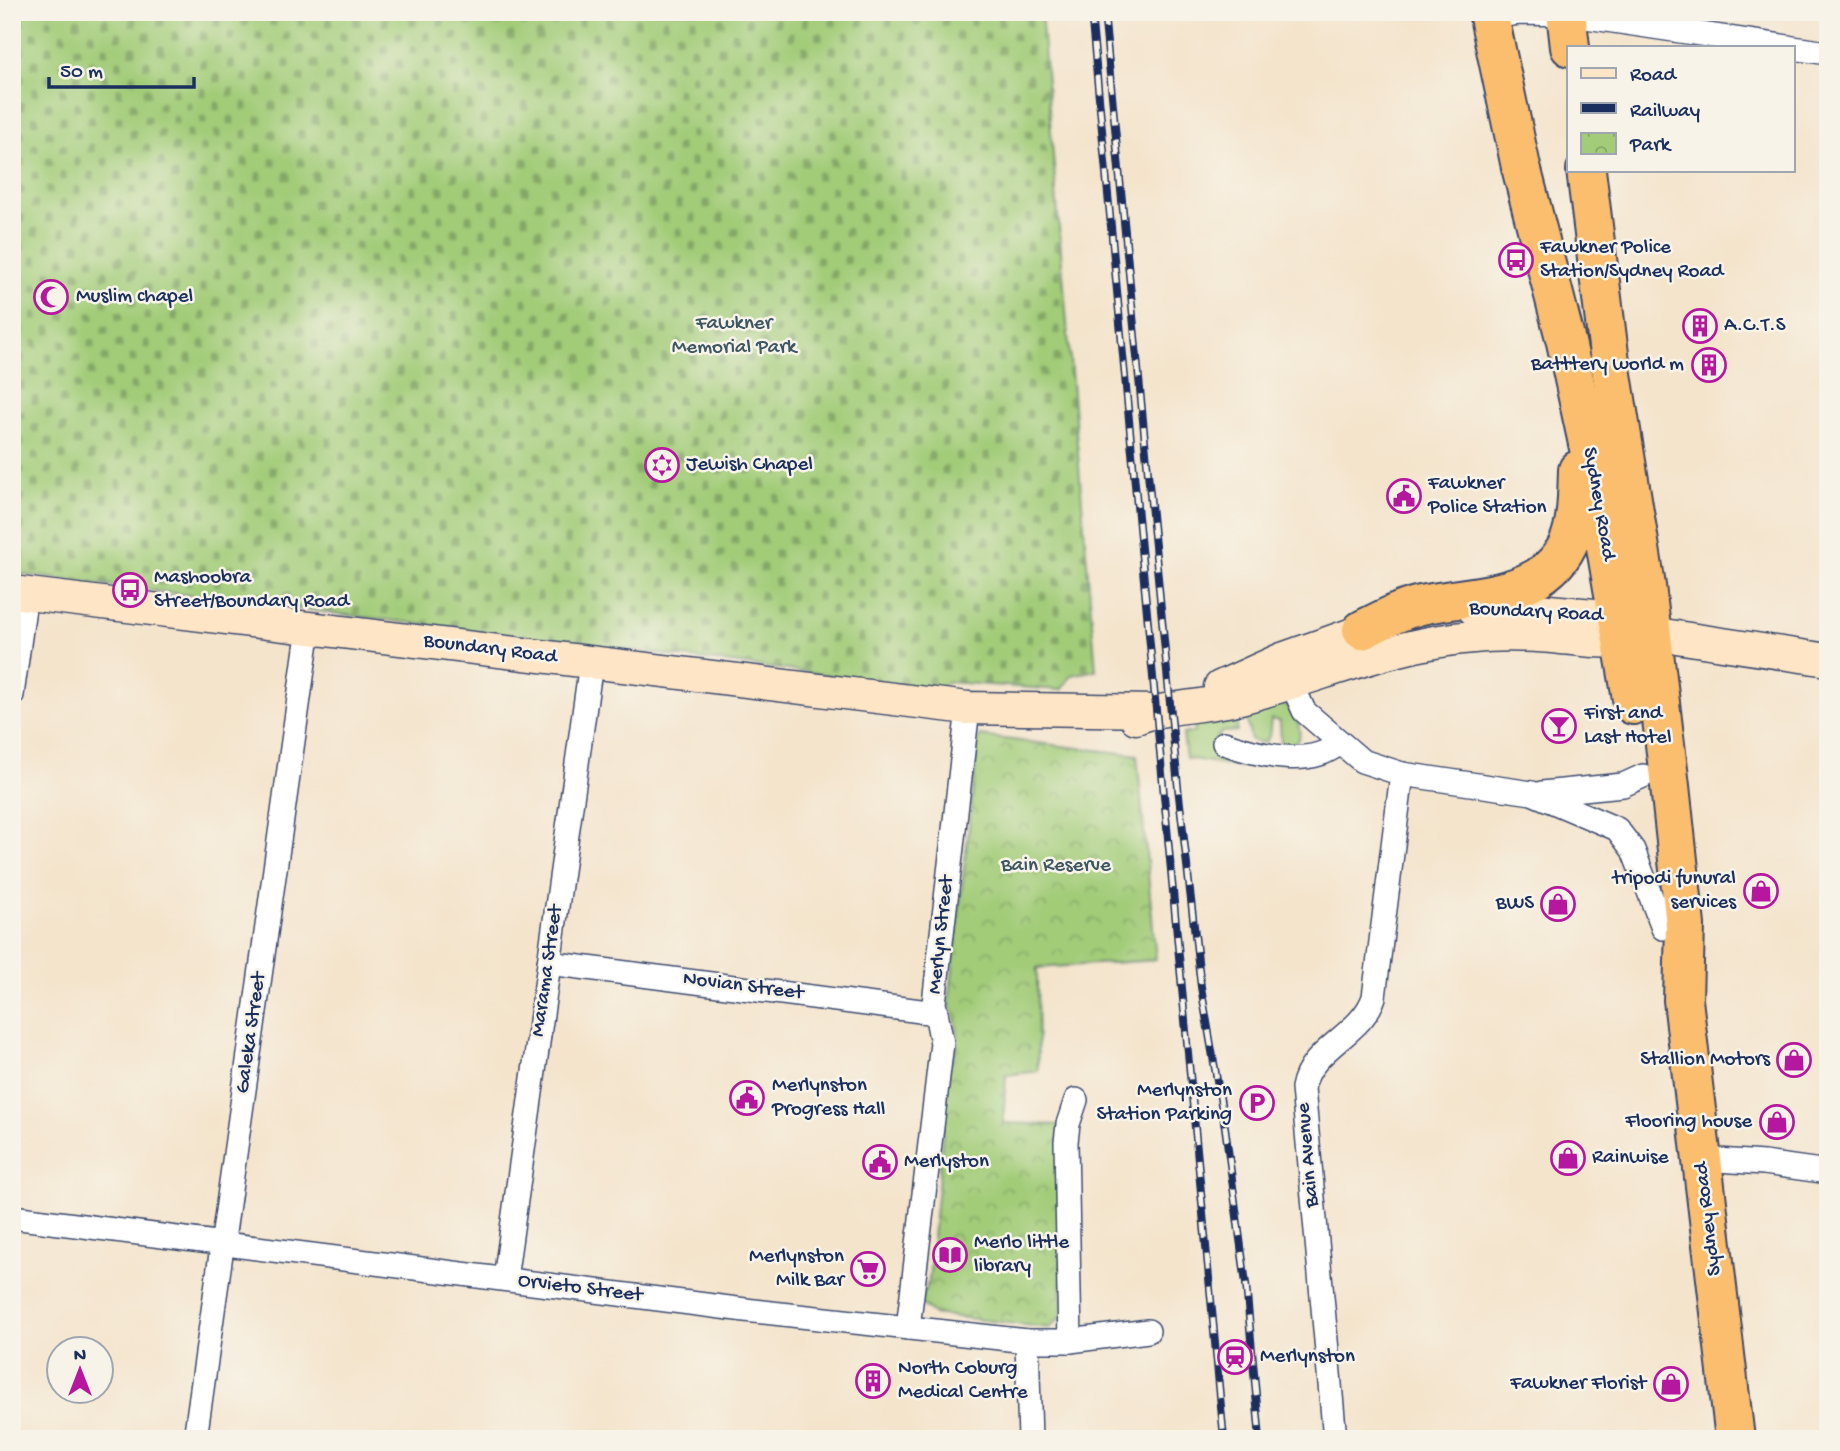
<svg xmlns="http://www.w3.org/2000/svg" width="1840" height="1451" font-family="'Gochi Hand',sans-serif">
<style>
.grass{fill:#a2cc78;stroke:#5e7e6b;stroke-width:2}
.cemetery{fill:url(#cemetery-stones);stroke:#5e7e6b;stroke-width:2}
.park{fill:url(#park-crowns);stroke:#5e7e6b;stroke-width:2}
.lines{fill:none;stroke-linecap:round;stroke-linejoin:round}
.street-casing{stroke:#3c4a6e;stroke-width:26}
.secondary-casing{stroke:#3c4a6e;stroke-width:35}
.highway-casing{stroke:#3c4a6e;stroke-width:42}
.street{stroke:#fff;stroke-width:23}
.secondary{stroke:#fde5c5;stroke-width:32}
.highway{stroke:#fbbe6e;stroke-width:38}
.rail-casing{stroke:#1b2f5e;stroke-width:8}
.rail{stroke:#f7f3e8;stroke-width:5;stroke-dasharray:16;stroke-linecap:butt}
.labels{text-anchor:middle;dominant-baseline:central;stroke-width:5;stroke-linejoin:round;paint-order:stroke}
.poi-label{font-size:21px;fill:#1b2f5e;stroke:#f7f3e8;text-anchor:start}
.park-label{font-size:21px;fill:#3d5664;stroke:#f7f3e8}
.street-label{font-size:21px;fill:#1b2f5e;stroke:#f7f3e8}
</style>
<defs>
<pattern id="cemetery-stones" width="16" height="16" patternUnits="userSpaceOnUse" patternTransform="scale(1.75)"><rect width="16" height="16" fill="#a2cc78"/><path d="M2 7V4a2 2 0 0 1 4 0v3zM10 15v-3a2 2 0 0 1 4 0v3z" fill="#83a666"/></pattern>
<pattern id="park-crowns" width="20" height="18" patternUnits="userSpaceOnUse" patternTransform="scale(1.75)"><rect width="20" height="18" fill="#a2cc78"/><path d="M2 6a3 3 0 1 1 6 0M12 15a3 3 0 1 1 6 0" fill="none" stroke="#83a666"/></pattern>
</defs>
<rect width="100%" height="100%" fill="#f7f3e8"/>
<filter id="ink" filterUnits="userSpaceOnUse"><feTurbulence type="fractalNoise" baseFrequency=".0143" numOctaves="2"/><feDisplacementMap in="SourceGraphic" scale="14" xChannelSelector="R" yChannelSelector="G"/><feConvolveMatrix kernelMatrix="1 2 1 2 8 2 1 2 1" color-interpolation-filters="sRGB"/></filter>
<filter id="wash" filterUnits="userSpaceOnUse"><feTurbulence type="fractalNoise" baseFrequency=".00686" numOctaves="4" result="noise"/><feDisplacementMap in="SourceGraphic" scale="28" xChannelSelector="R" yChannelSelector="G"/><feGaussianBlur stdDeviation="1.57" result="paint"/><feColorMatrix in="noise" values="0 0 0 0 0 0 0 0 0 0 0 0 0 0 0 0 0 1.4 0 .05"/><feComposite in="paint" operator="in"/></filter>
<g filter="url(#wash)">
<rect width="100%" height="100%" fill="#f4e4cc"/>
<!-- grass -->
<g class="grass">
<path d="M1276,699C1291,707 1302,722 1299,739L1289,746L1281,745L1280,721L1271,719L1269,736L1265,743L1251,740L1244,708Z"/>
<polygon points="1228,716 1237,725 1237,731 1222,732 1217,737 1221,756 1239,761 1240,767 1186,758 1183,734 1195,731 1194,720"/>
</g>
<!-- cemetery -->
<polygon class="cemetery" points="12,12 1041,12 1096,670 1072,675 1061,690 948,682 938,689 12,573"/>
<!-- park -->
<path class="park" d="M979,736L1137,755L1156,960L1037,968L1038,1071L1006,1075L1003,1123L1059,1125L1062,1316L1049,1328L933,1314L919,1302L929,1281L949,1068C959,1044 961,1027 949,1003Z"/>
</g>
<g filter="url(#ink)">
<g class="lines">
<!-- street casing -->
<g class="street-casing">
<g id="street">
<polyline points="1489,17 1519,13 1566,14 1788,47"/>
<polyline points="1793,48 1828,53"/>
<polyline points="1286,670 1304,711 1362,761 1402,774 1532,793 1617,829 1633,850 1663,928"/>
<polyline points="12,695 26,593"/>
<path d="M1224,743C1257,755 1310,768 1338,744"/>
<polyline points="1542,793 1623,785 1643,776"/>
<polyline points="549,963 936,1013"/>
<polyline points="1702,1159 1764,1163 1828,1172"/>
<polyline points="12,1217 745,1310 1027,1341 1070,1341 1148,1331"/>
<polyline points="505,1279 591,663"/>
<polyline points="908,1328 942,1043 934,1003 968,708"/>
<polyline points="1027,1341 1030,1439"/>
<polyline points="1070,1341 1066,1142 1068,1124 1076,1100"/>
<polyline points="195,1439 309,627"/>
<path d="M1335,1439L1303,1088C1310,1048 1362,1035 1374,997L1402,774"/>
</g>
</g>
<!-- secondary casing -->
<g class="secondary-casing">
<g id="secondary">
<polyline points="12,592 968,708 1155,711"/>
<polyline points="1473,608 1505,607 1617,617 1650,633 1828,660"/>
<polyline points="1220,687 1282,659 1384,623"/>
<path d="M1136,718C1170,705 1206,707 1240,698C1317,678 1393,643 1473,637C1499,634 1526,635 1553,637C1584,640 1612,646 1642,636"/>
</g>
</g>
<!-- highway casing -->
<g class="highway-casing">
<g id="highway">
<polyline points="1488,12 1521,167 1566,342 1589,448 1633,705"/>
<polyline points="1566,12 1570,47"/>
<polyline points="1586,170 1610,362 1646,586 1670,786 1685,925 1683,1000 1735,1439"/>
<path d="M1362,630C1382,620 1400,610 1421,605C1472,594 1542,599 1568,544C1578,521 1577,494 1578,470"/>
</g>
</g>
<!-- street -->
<use href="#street" class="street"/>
<!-- secondary -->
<use href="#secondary" class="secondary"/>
<!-- highway -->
<use href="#highway" class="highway"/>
<!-- rail casing -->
<g class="rail-casing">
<g id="rail">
<polyline points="1091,12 1224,1439"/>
<polyline points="1104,12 1178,787 1201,987 1225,1127 1246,1284 1260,1439"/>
</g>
</g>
<!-- rail -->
<use href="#rail" class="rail"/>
</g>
</g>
<!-- icons -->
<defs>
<g id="bus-ring" transform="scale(1.75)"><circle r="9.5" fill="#f7f3e8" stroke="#b5179e" stroke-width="1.5"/><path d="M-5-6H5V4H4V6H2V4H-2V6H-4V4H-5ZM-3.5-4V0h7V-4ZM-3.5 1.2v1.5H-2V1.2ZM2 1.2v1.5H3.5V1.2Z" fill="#b5179e"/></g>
<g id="mosque-ring" transform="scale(1.75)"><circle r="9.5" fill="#f7f3e8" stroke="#b5179e" stroke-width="1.5"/><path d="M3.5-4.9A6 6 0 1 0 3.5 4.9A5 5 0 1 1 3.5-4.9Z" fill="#b5179e"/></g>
<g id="building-ring" transform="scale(1.75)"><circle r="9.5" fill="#f7f3e8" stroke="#b5179e" stroke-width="1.5"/><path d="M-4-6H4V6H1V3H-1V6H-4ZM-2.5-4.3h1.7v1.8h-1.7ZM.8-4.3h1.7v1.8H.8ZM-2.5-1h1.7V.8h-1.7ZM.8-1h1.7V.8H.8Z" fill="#b5179e"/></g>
<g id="synagogue-ring" transform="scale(1.75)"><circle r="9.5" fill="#f7f3e8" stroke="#b5179e" stroke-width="1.5"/><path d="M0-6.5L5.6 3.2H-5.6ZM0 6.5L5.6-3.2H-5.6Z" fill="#b5179e"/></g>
<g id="civic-ring" transform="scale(1.75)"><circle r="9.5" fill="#f7f3e8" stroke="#b5179e" stroke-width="1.5"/><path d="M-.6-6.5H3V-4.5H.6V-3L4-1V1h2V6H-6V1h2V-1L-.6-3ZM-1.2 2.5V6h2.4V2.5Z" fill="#b5179e"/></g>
<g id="bar-ring" transform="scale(1.75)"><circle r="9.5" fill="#f7f3e8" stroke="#b5179e" stroke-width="1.5"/><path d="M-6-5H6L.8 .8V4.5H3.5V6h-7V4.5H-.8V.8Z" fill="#b5179e"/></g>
<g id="shop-ring" transform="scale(1.75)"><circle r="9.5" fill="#f7f3e8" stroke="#b5179e" stroke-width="1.5"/><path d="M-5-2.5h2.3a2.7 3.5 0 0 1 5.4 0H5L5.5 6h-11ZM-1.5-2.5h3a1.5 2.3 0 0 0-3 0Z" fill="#b5179e"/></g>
<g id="parking-ring" transform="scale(1.75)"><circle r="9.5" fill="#f7f3e8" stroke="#b5179e" stroke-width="1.5"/><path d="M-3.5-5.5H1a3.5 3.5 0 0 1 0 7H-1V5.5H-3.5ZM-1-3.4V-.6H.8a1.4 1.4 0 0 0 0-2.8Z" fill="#b5179e"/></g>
<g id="library-ring" transform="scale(1.75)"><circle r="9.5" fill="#f7f3e8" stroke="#b5179e" stroke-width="1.5"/><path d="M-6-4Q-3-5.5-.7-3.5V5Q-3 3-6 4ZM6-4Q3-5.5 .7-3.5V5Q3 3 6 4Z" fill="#b5179e"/></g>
<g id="supermarket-ring" transform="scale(1.75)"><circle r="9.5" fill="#f7f3e8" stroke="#b5179e" stroke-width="1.5"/><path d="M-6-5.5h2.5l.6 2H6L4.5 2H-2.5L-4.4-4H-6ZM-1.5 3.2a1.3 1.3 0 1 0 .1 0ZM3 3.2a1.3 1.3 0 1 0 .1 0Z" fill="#b5179e"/></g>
<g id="station-ring" transform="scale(1.75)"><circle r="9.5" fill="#f7f3e8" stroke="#b5179e" stroke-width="1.5"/><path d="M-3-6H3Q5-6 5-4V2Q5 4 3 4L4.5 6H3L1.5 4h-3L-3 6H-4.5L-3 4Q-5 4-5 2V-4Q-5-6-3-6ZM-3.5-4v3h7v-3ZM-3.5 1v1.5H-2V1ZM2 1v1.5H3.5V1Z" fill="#b5179e"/></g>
</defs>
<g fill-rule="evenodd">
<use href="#bus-ring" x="1516" y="260"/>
<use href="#mosque-ring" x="51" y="297"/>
<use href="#building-ring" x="1700" y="326"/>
<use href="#building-ring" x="1709" y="365"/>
<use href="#synagogue-ring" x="662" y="465"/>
<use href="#civic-ring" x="1404" y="496"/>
<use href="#bus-ring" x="130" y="590"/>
<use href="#bar-ring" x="1559" y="726"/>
<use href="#shop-ring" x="1761" y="891"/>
<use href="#shop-ring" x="1558" y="904"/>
<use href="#shop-ring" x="1794" y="1060"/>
<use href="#civic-ring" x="747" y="1098"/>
<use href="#parking-ring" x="1257" y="1103"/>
<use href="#shop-ring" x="1777" y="1122"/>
<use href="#shop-ring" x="1568" y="1158"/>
<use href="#civic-ring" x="880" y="1162"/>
<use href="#library-ring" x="950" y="1255"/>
<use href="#supermarket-ring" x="868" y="1269"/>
<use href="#station-ring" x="1235" y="1357"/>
<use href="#building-ring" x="873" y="1381"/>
<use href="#shop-ring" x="1671" y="1384"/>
</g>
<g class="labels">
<!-- poi labels -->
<g class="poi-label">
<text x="1540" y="248">Fawkner Police<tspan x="1540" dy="24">Station/Sydney Road</tspan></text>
<text x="76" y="297">Muslim chapel</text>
<text x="1724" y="326">A.C.T.S</text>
<text x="1684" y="365" text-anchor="end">Batttery world m</text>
<text x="686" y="465">Jewish Chapel</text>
<text x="1428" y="484">Fawkner<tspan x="1428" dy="24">Police Station</tspan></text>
<text x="154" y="578">Mashoobra<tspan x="154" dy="24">Street/Boundary Road</tspan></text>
<text x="1584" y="714">First and<tspan x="1584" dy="24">Last Hotel</tspan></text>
<text x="1736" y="879" text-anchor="end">tripodi funural<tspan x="1736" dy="24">services</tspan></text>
<text x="1534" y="904" text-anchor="end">BWS</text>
<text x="1770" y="1060" text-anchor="end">Stallion Motors</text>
<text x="772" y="1086">Merlynston<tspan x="772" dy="24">Progress Hall</tspan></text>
<text x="1232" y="1091" text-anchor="end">Merlynston<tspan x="1232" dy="24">Station Parking</tspan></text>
<text x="1752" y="1122" text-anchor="end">Flooring house</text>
<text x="1592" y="1158">Rainwise</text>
<text x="904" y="1162">Merlyston</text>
<text x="974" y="1243">Merlo little<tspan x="974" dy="24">library</tspan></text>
<text x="844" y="1257" text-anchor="end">Merlynston<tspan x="844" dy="24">Milk Bar</tspan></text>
<text x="1260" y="1357">Merlynston</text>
<text x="898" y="1369">North Coburg<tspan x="898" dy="24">Medical Centre</tspan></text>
<text x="1646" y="1384" text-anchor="end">Fawkner Florist</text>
</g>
<!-- park labels -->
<g class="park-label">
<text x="734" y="324">Fawkner<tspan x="734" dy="24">Memorial Park</tspan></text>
<text x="1056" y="866">Bain Reserve</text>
</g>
<!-- street labels -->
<g class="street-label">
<text transform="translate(1598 504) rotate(80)">Sydney Road</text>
<text transform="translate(1536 613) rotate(3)">Boundary Road</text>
<text transform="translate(490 650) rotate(7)">Boundary Road</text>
<text transform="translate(942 935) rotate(-84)">Merlyn Street</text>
<text transform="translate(548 971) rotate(-82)">Marama Street</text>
<text transform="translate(743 987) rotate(7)">Novian Street</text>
<text transform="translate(252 1033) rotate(-82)">Galeka Street</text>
<text transform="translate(1309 1155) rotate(-95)">Bain Avenue</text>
<text transform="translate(1709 1219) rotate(-97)">Sydney Road</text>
<text transform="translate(580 1289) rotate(7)">Orvieto Street</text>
</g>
</g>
<!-- margin -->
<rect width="1840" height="1451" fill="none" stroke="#f7f3e8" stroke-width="42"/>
<!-- legend -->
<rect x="1567" y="46" width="228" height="126" fill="#f7f3e8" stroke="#9fa5b1" stroke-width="2"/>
<rect x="1581" y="68" width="35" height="10" fill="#fde5c5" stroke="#9fa5b1" stroke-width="2"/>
<text x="1630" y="80" font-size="21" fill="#1b2f5e">Road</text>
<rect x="1581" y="103" width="35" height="10" fill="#1b2f5e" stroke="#9fa5b1" stroke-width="2"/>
<text x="1630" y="116" font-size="21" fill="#1b2f5e">Railway</text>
<rect x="1581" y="133" width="35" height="21" fill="url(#park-crowns)" stroke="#9fa5b1" stroke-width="2"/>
<text x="1630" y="150" font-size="21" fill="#1b2f5e">Park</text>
<!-- north arrow -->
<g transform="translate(80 1370)"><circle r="33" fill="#f7f3e8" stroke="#9fa5b1" stroke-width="2"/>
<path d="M0-5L12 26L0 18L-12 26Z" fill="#b5179e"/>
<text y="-10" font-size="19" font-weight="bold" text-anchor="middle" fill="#1b2f5e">N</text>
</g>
<!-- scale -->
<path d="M49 77v10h145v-10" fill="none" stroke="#1b2f5e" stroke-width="3.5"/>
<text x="60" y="77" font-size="21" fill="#1b2f5e" stroke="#f7f3e8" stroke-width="5" paint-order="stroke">50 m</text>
</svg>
